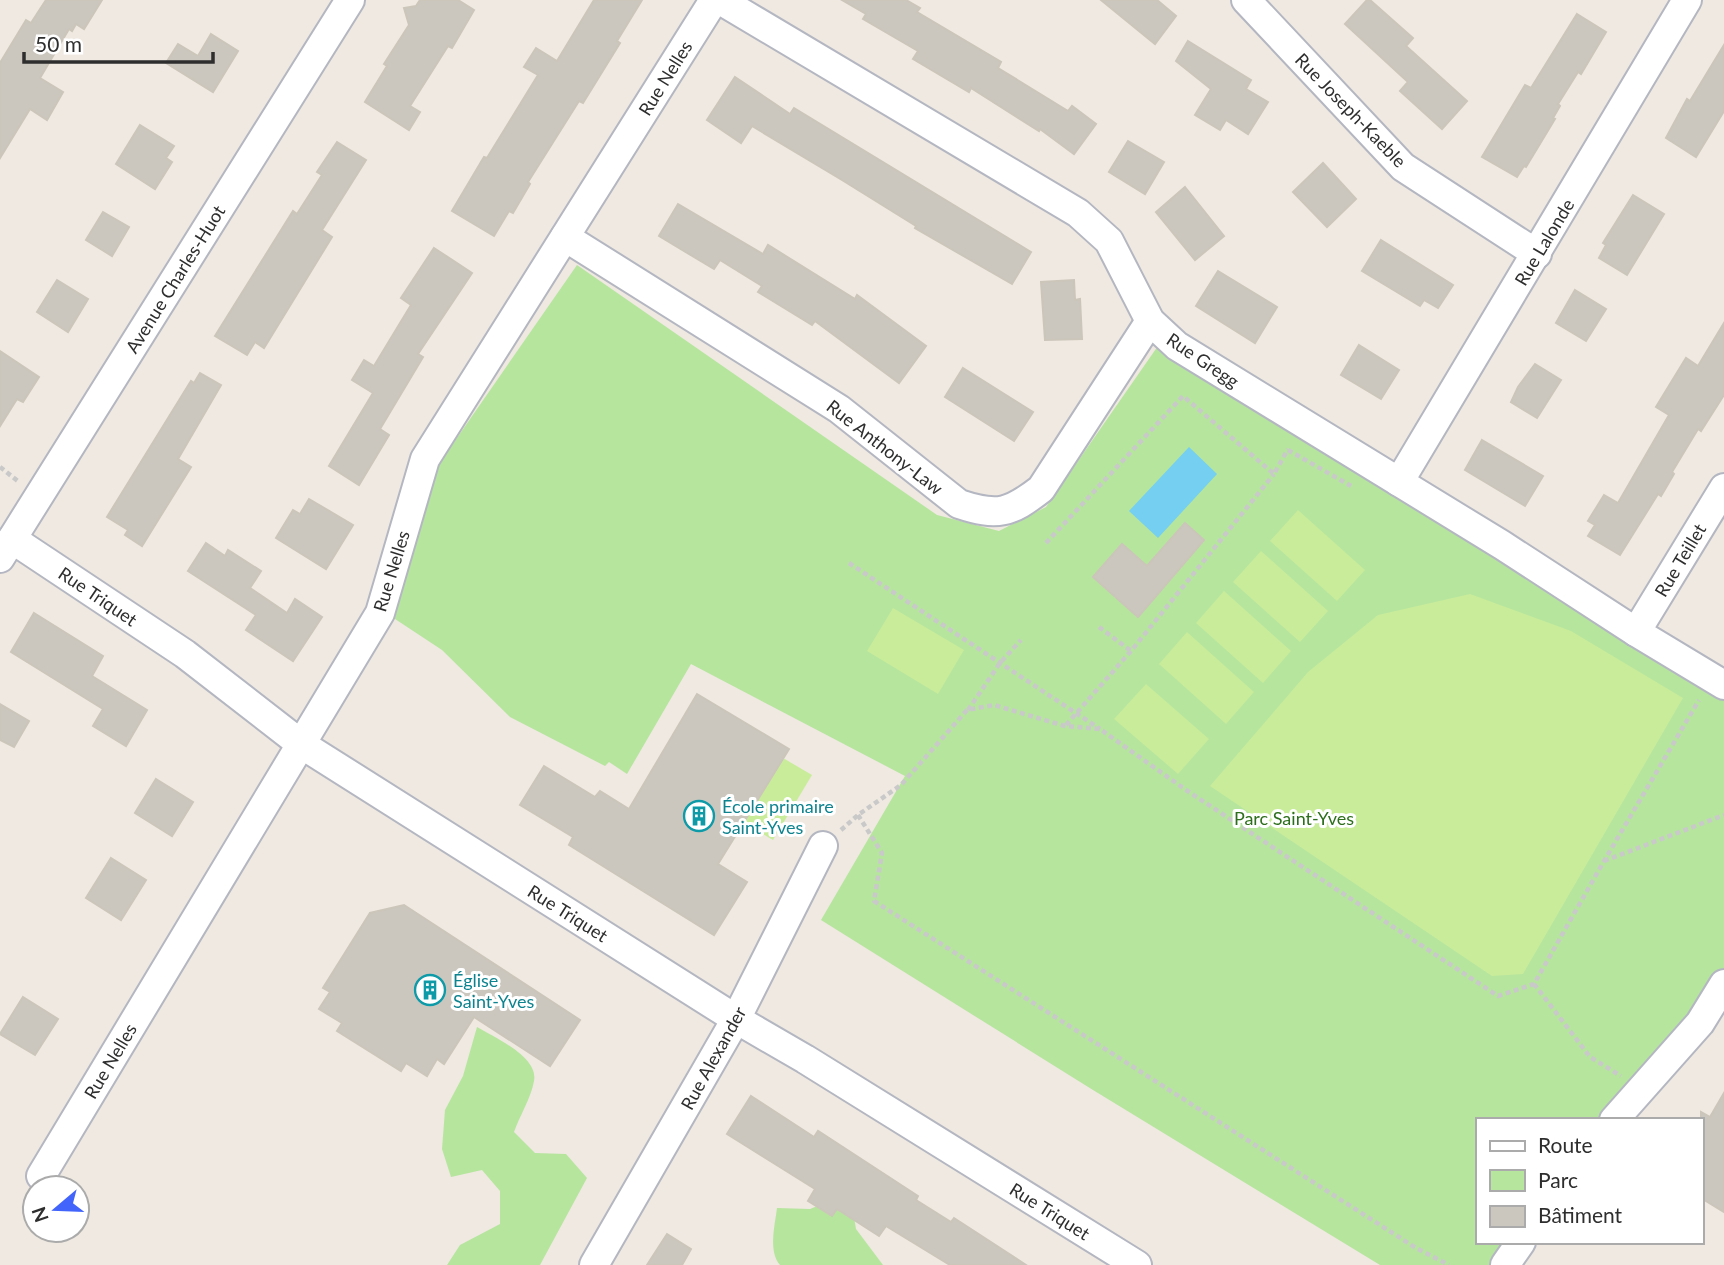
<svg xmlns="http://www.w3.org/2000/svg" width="1724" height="1265" font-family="Lato,sans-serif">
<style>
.green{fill:#b6e59e}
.pitch{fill:#c9ec9a}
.water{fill:#75cff0}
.building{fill:#cbc7bf;stroke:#cbc5ba;stroke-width:2}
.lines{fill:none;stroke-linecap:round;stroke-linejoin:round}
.minor-casing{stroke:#b4b7c1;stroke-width:32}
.path{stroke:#c9c9c9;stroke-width:4.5;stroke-dasharray:5 3.5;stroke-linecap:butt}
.minor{stroke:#fff;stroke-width:28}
.labels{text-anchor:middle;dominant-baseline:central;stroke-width:6;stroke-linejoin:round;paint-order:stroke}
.street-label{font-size:18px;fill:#2e2e2e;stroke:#fff}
.culture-label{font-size:18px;fill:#0d838f;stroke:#fff;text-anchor:start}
.park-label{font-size:18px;fill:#2c6e1b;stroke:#fff}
</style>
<rect width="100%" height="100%" fill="#efe9e1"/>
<!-- green -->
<g class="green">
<polygon points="577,265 937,515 999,531 1046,507 1160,343 1724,690 1724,980 1602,1120 1477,1120 1477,1242 1506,1242 1491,1265 1380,1265 1093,1090 821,920 905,776 691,664 627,774 609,762 605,766 510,717 442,650 392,617 436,468"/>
<path d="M477,1027C494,1037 539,1057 534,1081C531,1098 520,1115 514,1132L535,1153L566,1154L587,1178L540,1265H447L460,1245L500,1224V1191L482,1170L451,1177L442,1149L445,1110L463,1076Z"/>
<path d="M840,1197L853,1211L856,1229L883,1265H780C768,1251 775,1225 777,1208L810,1209Z"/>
</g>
<!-- pitch -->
<g class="pitch">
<polygon points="1298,510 1365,570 1337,601 1270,541"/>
<polygon points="1261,551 1328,611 1300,642 1233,582"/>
<polygon points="1224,591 1291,651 1263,683 1196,623"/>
<polygon points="1470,594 1571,631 1683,698 1523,974 1492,976 1210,786 1308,672 1378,615"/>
<polygon points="893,608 964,650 938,694 867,651"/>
<polygon points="1187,632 1254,692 1226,724 1159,664"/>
<polygon points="1146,684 1209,739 1178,774 1114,719"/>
<polygon points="783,758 812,775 773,840 744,823"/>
</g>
<!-- water -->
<polygon class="water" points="1189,447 1217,474 1158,538 1129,511"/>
<!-- building -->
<g class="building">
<polygon points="46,0 102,0 84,29 76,24 72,31 69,29 40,78 63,92 47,120 30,109 0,158 0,63 26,20 31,23"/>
<polygon points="420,0 458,0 474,10 452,48 448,46 410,106 420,112 409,130 365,102 387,66 384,64 409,25 404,8 416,6"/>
<polygon points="594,0 642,0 617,41 620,43 583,103 579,101 528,182 530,184 513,213 509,211 494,236 452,211 484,157 487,158 538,75 524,67 536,48 557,61"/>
<polygon points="842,0 906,0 920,8 917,12 1001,62 998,68 1068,111 1072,106 1096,124 1074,154 1040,129 1039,131 971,88 969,92 913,59 918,51 863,19 866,14"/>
<polygon points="1101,0 1157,0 1176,16 1155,44"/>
<polygon points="1367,0 1370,0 1413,38 1406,46 1467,101 1442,129 1400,91 1408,82 1345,24"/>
<polygon points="1577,14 1606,32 1581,74 1578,72 1558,104 1560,106 1553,118 1555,119 1526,167 1524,166 1517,177 1482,157 1525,85 1531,88"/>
<polygon points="211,34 238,51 213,92 166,63 178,44 198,56"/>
<polygon points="1188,41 1251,80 1246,89 1268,102 1248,134 1226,120 1220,130 1195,115 1211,89 1176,61"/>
<polygon points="1724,45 1724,111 1696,157 1666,138 1687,99 1690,101"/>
<polygon points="735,77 790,114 794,108 1031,252 1012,284 915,228 916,226 842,180 752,126 741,143 707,120"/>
<polygon points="140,125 174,146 166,158 172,162 155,189 116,164"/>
<polygon points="1128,141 1164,162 1145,194 1109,172"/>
<polygon points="337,142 366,160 322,230 332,237 264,348 255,342 247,355 215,336 293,211 297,214 322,175 317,172"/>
<polygon points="1323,163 1356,199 1327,227 1293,192"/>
<polygon points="1185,187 1224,236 1195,260 1156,212"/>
<polygon points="1633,195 1664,214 1627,275 1599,258 1606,245 1603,243"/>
<polygon points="678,204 763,254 768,245 855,299 857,295 926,346 899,383 815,321 812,325 758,292 762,286 720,260 714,269 659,236"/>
<polygon points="103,212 129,227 112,256 86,240"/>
<polygon points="1381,240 1453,285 1438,308 1424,300 1420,306 1362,271"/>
<polygon points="434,248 472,273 418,354 423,357 380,429 389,435 359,485 329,466 373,393 352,380 364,360 374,366 411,305 401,298"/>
<polygon points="1218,271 1277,307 1255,343 1196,306"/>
<polygon points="57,280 88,299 68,332 37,312"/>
<polygon points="1074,280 1075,300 1080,299 1082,339 1045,340 1041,282"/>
<polygon points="1575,290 1606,309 1586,341 1556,323"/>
<polygon points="1724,323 1724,395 1701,431 1698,429 1672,472 1674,474 1661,496 1658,494 1620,555 1588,536 1595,525 1588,521 1604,495 1618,503 1669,415 1656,407 1686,358 1698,366"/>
<polygon points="1359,345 1399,370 1381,399 1341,375"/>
<polygon points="0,351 39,377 23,402 17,399 0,426"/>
<polygon points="1535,364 1561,380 1537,418 1511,402 1518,387"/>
<polygon points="963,368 1033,412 1014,441 945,397"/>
<polygon points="200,373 221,385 178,459 191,467 142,546 125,535 128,530 107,517 191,381 194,383"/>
<polygon points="1482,440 1543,476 1525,506 1465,470"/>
<polygon points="309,499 353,525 326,569 276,538 293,510 300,514"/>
<polygon points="1185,523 1204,540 1138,617 1093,577 1122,544 1147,566"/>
<polygon points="206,543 225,556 228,550 261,571 250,588 287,613 295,599 322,617 293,661 246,630 256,615 188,571"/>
<polygon points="34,613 103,656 92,676 147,710 126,746 93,726 103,709 11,652"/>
<polygon points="697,694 789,749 718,864 747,882 714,935 569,845 573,837 520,805 544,766 595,797 600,791 629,809"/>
<polygon points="0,704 29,721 14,747 0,740"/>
<polygon points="156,779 193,802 172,836 135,813"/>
<polygon points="111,858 146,880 121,920 86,898"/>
<polygon points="404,905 580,1020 550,1066 474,1017 444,1064 437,1059 427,1076 406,1063 401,1071 337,1031 342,1023 319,1009 330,992 323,988 370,913"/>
<polygon points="23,997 58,1019 35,1055 0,1034"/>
<polygon points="1724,1093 1724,1212 1701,1198 1701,1112 1710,1117"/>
<polygon points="751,1096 814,1137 818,1131 918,1196 916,1200 951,1222 954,1218 1026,1265 950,1265 886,1226 879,1236 837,1209 832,1216 808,1201 815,1189 727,1134"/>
<polygon points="667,1234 691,1249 682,1265 647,1265"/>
</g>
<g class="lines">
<!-- minor casing -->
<g class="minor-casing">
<g id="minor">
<polyline points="720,0 1078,213 1109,241 1150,321 1177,346 1502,545 1636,632 1724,685"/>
<polyline points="1246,0 1403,167 1537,254"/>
<path d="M565,237L839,409L959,504C998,517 1010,513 1041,489L1150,321"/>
<polyline points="1399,482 1687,0"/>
<polyline points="12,539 185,654 301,744 736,1019 805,1059 1137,1265"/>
<polyline points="0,558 350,0"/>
<polyline points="1636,632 1724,488"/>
<polyline points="1614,1120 1700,1023 1724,984"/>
<polyline points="41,1176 380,613 425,459 714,0"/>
<polyline points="594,1265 736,1019 823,846"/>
<polyline points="1505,1265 1521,1242"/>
</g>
</g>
<!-- path -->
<g class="path">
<polyline points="1288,450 1351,486"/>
<polyline points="0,467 19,482"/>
<polyline points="1046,543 1183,396 1274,474 1288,449"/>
<polyline points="849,563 1100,729"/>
<polyline points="1099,627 1131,651"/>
<polyline points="968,710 1000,663 1021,640"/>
<polyline points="1066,725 1131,651 1274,474"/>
<polyline points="858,815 882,853 874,901 1416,1248 1449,1265"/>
<polyline points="841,830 858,815 901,785 967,710 994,705 1065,726 1100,729 1186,790 1498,996 1534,984 1604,861 1699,700"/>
<polyline points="1604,861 1724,815"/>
<polyline points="1534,984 1590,1057 1621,1076"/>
</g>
<!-- minor -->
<use href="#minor" class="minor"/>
</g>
<!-- icons -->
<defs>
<g id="building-ring" transform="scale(1.575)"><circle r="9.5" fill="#fff" stroke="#0f9aa8" stroke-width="1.5"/><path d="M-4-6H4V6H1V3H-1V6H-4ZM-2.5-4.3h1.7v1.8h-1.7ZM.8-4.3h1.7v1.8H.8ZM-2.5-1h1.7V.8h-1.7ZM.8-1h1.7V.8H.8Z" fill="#0f9aa8"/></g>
</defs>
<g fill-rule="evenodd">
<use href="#building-ring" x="699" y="816"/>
<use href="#building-ring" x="430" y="990"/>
</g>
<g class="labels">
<!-- street labels -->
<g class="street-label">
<text transform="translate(665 78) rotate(-58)">Rue Nelles</text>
<text transform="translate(1351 110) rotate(46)">Rue Joseph-Kaeble</text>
<text transform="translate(1544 242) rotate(-59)">Rue Lalonde</text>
<text transform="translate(175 279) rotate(-58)">Avenue Charles-Huot</text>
<text transform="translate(1203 360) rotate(34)">Rue Gregg</text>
<text transform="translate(885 447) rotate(38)">Rue Anthony-Law</text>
<text transform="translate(1680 560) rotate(-59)">Rue Teillet</text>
<text transform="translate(391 571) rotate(-73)">Rue Nelles</text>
<text transform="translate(98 596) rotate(34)">Rue Triquet</text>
<text transform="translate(568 913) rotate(32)">Rue Triquet</text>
<text transform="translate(713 1058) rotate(-61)">Rue Alexander</text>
<text transform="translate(110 1061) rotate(-59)">Rue Nelles</text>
<text transform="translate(1050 1211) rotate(32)">Rue Triquet</text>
</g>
<!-- culture labels -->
<g class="culture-label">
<text x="722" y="806">École primaire<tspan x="722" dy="21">Saint-Yves</tspan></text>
<text x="453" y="980">Église<tspan x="453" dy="21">Saint-Yves</tspan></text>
</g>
<!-- park labels -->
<g class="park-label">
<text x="1294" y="818">Parc Saint-Yves</text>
</g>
</g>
<!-- legend -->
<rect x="1476" y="1118" width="228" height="126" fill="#ffffff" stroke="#ababab" stroke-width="2"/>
<rect x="1490" y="1141" width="35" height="10" fill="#ffffff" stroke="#ababab" stroke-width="2"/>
<text x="1538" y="1153" font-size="21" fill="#2e2e2e">Route</text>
<rect x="1490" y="1170" width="35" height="21" fill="#b6e59e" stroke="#ababab" stroke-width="2"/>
<text x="1538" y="1188" font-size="21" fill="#2e2e2e">Parc</text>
<rect x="1490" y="1206" width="35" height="21" fill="#cbc7bf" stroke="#ababab" stroke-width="2"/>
<text x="1538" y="1223" font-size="21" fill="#2e2e2e">Bâtiment</text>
<!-- north arrow -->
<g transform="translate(56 1209) rotate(251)"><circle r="33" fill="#ffffff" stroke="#ababab" stroke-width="2"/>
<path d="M0-5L12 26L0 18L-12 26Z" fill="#4264fb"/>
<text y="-10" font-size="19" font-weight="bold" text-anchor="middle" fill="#2e2e2e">N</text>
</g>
<!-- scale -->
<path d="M24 52v10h189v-10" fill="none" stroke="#2e2e2e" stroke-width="3.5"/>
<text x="35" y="52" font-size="21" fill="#2e2e2e" stroke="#ffffff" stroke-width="5" paint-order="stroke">50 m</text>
</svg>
